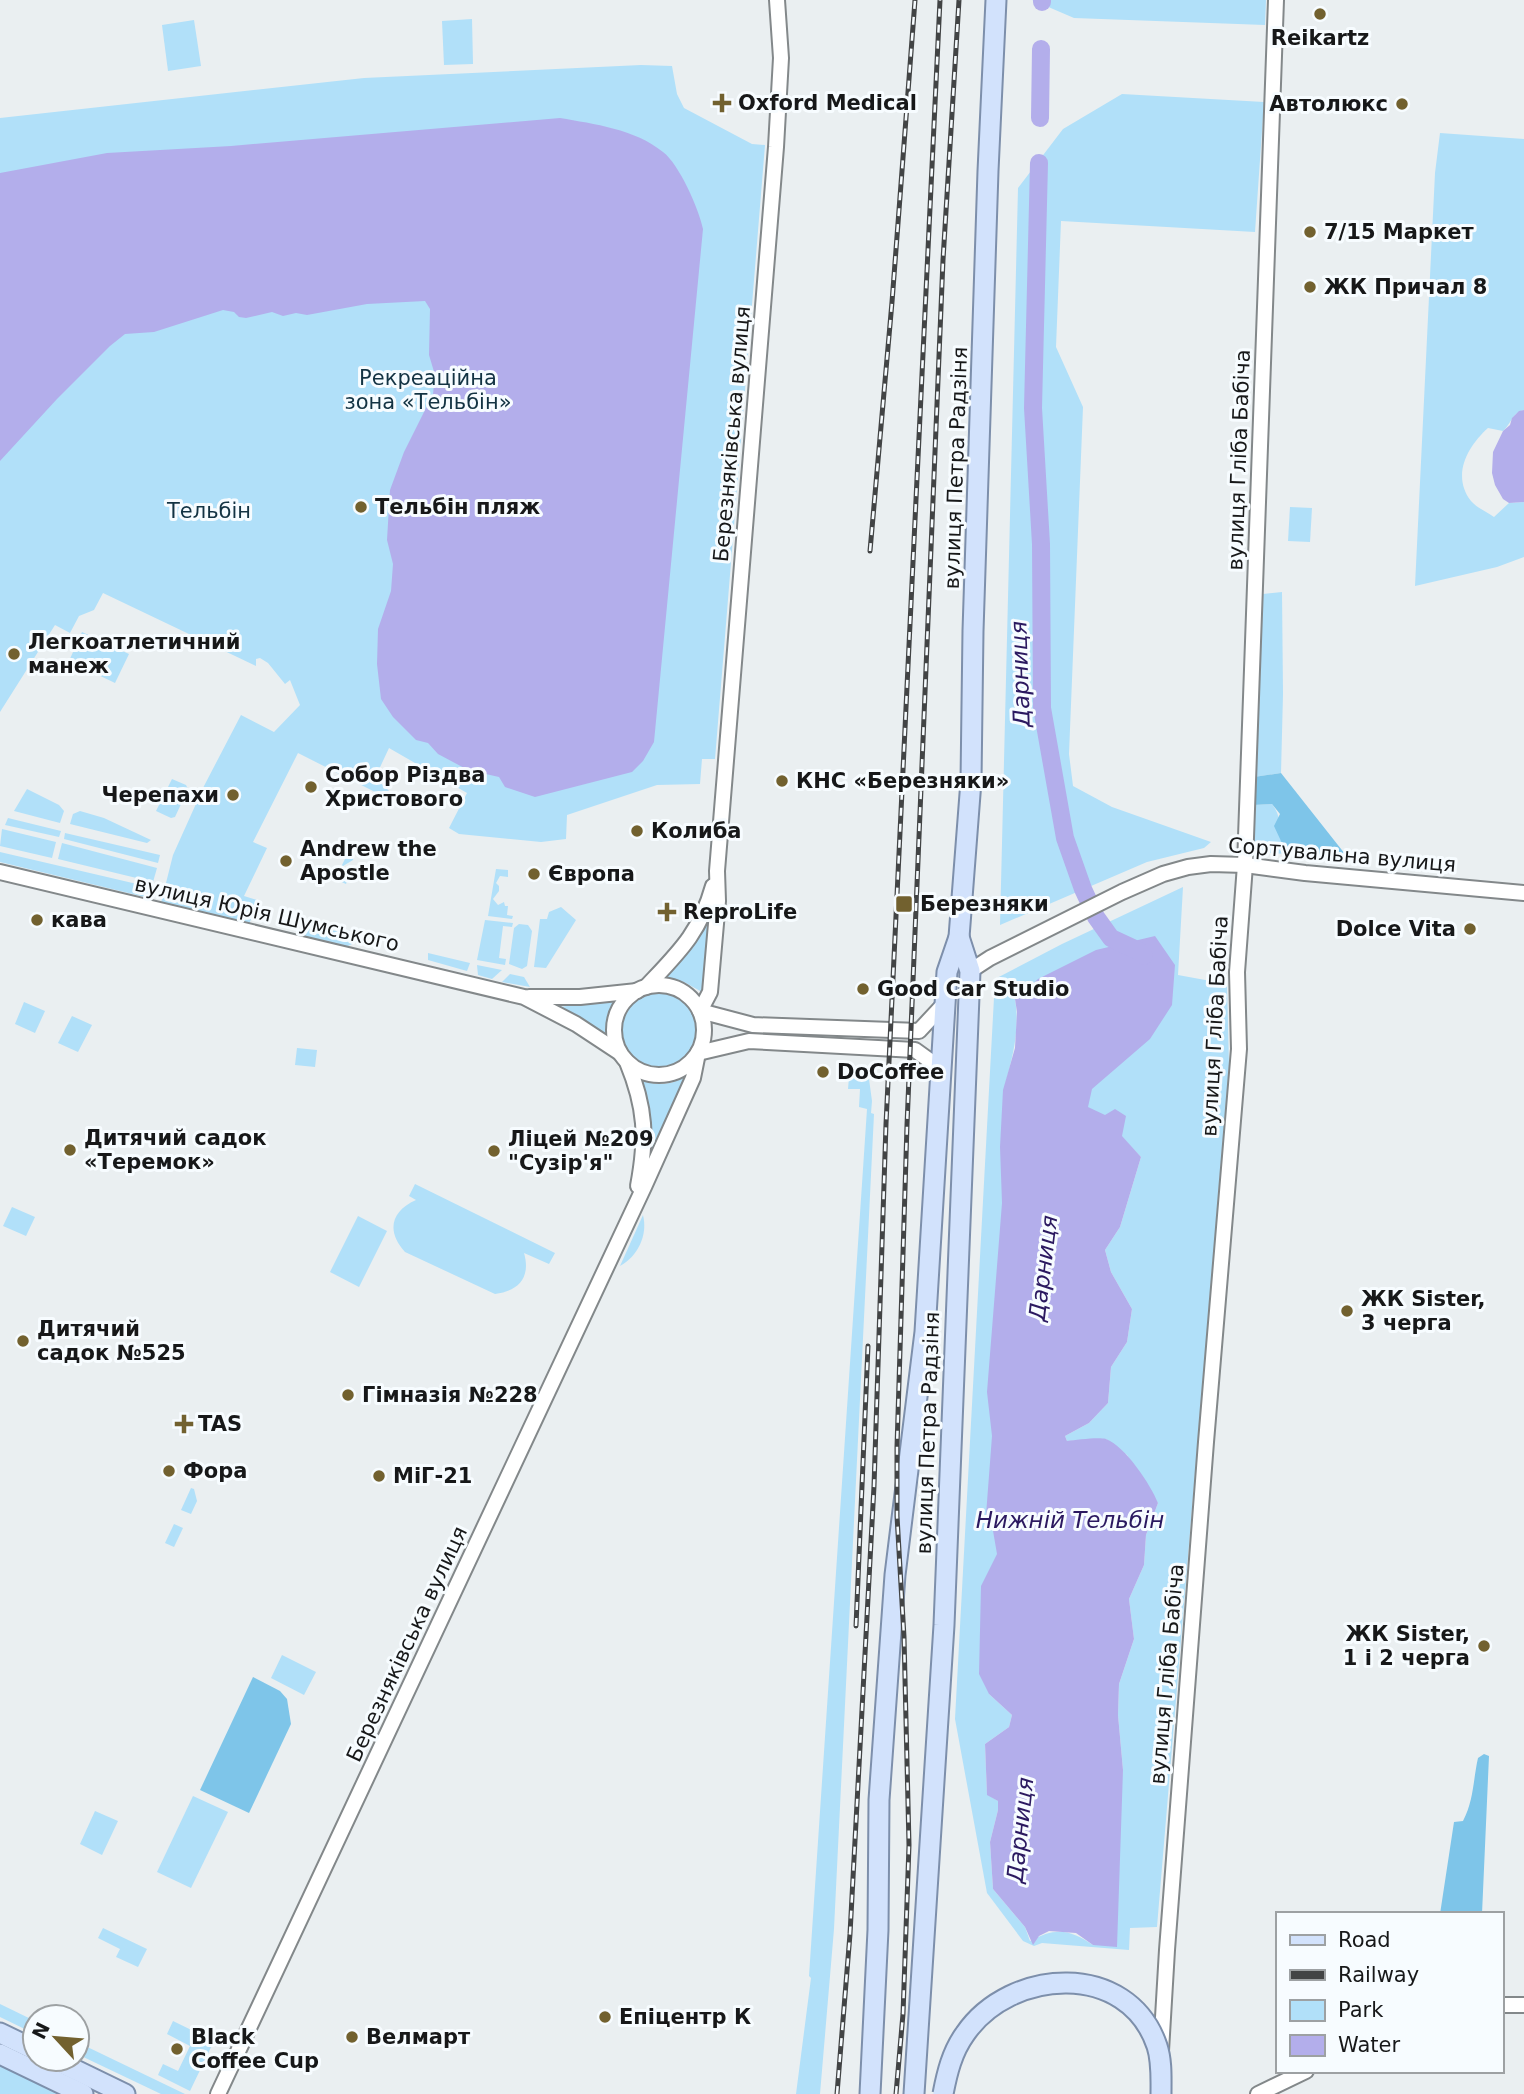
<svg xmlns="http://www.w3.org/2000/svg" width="1524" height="2094" font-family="'DejaVu Sans',sans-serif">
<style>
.green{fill:#b1e0f9;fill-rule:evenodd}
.forest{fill:#7ec5e9}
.water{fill:#b3aeeb}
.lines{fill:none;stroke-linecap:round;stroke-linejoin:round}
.river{stroke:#b3aeeb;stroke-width:18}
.minor-casing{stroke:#83888a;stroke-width:18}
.major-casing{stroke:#7d8fab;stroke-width:23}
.minor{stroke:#fff;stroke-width:14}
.major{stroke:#d2e2fc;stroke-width:19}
.rail-casing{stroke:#424445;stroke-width:5}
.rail{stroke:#f7fcff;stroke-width:2.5;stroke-dasharray:8;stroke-linecap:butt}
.major-bridge-casing{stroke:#7d8fab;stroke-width:23;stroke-linecap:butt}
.major-bridge{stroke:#d2e2fc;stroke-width:19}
.poi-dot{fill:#72612f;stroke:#f7fcff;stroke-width:2.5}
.labels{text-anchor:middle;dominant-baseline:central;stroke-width:6;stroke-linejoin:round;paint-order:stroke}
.poi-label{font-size:21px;font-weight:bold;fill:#171819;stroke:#f7fcff;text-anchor:start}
.park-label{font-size:21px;fill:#133343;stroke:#f7fcff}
.street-label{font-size:21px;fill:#171819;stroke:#f7fcff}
.water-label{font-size:23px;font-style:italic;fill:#2b1960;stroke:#f7fcff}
</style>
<rect width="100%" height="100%" fill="#eaeff1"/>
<!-- green -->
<g class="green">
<polygon points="1032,0 1266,0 1265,25 1074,18"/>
<polygon points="472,19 473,64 444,65 442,21"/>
<polygon points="194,20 201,66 168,71 162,25"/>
<polygon points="641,65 672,66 677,94 684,108 752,144 765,145 715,759 702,759 700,784 657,785 567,815 566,839 541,842 459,834 449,828 467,793 389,748 375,778 399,800 377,793 298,753 253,842 267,848 244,896 257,900 249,925 161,903 173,855 204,786 241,715 274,732 300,705 290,680 285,684 268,663 260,658 256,659 256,666 103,593 94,610 79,616 70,633 55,625 0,712 0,118 364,78"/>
<polygon points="1122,94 1264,102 1255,232 1061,221 1056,347 1083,407 1069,754 1073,786 1112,807 1211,842 1204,848 1147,862 1000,925 1018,188 1063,129"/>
<path d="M1440,133L1524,139V410C1513,412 1511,424 1503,431L1488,428C1468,446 1451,475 1471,501C1477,508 1487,512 1494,517L1509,503L1524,502V557L1497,567L1415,586L1435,173Z"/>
<polygon points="1290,507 1312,508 1310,542 1288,541"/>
<polygon points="1282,592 1283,694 1281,773 1254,777 1263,594"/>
<polygon points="82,632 129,654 115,683 69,661"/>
<polygon points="172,779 186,785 188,789 175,817 171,818 156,811"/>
<polygon points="27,789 59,805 64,811 60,823 14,811"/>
<path d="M1272,804C1285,821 1276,834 1287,854L1254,852L1250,847L1253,805Z"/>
<polygon points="80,811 104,818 151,840 147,843 70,824 73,814"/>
<polygon points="8,818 61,831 59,837 5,825"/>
<polygon points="2,829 56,842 52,858 0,846"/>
<polygon points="65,833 160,855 158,863 64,839"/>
<polygon points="62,843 157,868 153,882 58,859"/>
<polygon points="353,843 355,845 353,860 343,866 344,872 350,874 346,884 335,879"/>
<polygon points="0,852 154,888 145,897 0,862"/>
<polygon points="496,869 508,870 508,877 500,876 496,883 499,886 499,891 493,899 498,905 504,902 505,906 508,906 507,915 513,916 512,919 488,916"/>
<path d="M1183,887L1178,975L1227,984L1229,1066L1157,1927L1130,1928L1129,1950L1042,1943L1034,1946L1023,1941L987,1893L955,1719L995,979L1062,944ZM1107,968L1005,1085C1013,1056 1020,1029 1015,999ZM1121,1136L1141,1157L1120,1227L1105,1250L1111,1272L1132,1309L1127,1342L1111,1367L1108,1403L1089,1423L1065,1436L1067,1441L1106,1439L1127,1455L1158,1503L1146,1535L1144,1565L1129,1599L1134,1639L1119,1684L1118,1715L1123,1770L1093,1945C1070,1929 1055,1927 1030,1941L1025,1927L993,1889L990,1842L998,1810V1801L987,1794L985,1744L1009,1727L1012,1715L989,1694L1031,1453Z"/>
<polygon points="712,905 705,990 702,992 684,982 664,977"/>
<polygon points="561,907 576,920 546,968 534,967 540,919 547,919 549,912"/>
<polygon points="485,920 513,923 512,927 503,926 499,958 506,959 505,965 477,960"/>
<polygon points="305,924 340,932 339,939 350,942 352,935 358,936 356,942 346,947 302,937"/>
<polygon points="519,924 528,925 532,931 527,966 522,969 509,964 514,928"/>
<polygon points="428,953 470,963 467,971 428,960"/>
<polygon points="477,965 502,970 492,979 478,975"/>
<polygon points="510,974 524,977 530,987 502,982"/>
<circle cx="659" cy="1030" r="37"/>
<polygon points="614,999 607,1017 605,1035 560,1007"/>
<polygon points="24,1002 45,1011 35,1033 15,1024"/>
<polygon points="72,1016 92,1025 78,1052 58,1043"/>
<polygon points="297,1048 317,1050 315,1067 295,1065"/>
<path d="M688,1074L649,1162C647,1151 650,1141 651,1129C652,1112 646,1096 640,1080C658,1086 673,1086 688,1074Z"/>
<polygon points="849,1077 869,1079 872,1101 871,1113 874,1114 834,1929 820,2094 796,2094 811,1978 809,1976 867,1109 859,1107 860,1089 848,1089"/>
<path d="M415,1184L555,1253L549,1264L524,1253C531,1277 519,1291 495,1294L405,1252C386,1231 391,1211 416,1200L409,1196Z"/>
<polygon points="12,1207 35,1217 26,1236 3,1226"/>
<path d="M643,1215C648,1235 638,1256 620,1266Z"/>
<polygon points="358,1216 387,1231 359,1287 330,1272"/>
<polygon points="191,1488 194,1489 197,1501 191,1514 181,1510"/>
<polygon points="174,1524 183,1528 174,1547 165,1543"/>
<polygon points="282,1655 316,1672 304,1695 271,1678"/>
<polygon points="193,1796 228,1812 191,1888 157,1872"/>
<polygon points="95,1811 118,1821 102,1855 80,1844"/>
<polygon points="103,1928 147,1949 138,1967 116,1957 120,1949 98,1938"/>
<polygon points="0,2004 35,2021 35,2034 0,2017"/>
<polygon points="173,2021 214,2041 190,2091 158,2075 163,2064 178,2071 190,2046 167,2034"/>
<polygon points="77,2042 185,2094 161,2094 77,2054"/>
<polygon points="0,2064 63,2094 0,2094"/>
</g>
<!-- forest -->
<g class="forest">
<polygon points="1281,773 1345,854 1345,859 1287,854 1274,826 1280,814 1272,804 1253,805 1254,777"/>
<polygon points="253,1677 280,1691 287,1699 291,1724 249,1813 200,1790"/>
<path d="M1484,1754L1489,1756L1482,1914H1440L1454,1822L1463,1821C1474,1800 1473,1780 1478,1758Z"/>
</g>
<!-- water -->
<g class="water">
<path d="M560,118C594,124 635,129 663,152C679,164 699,209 703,229L654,742L643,761L632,772L535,797L505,787L499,777L468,770L438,754L428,743L416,740L393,717L381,699L377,664L378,629L391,591L393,564L387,540L390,490L404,452L433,394L435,375L429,355L430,309L425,301L367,304L307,315L296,313L283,316L272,312L246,318L239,317L234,312L223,310L154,332L125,334L110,346L57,399L0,461V173L107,153L231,146Z"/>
<polygon points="1524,410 1524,502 1509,503 1503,499 1495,485 1492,473 1493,452 1503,431 1510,425 1512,418 1519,411"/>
<path d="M1155,936L1175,965L1172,1005L1150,1039L1092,1089L1088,1107L1105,1115L1115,1109L1126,1116L1122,1136L1141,1157L1120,1227L1105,1250L1111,1272L1132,1309L1127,1342L1111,1367L1108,1403L1089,1423L1065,1436L1067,1441C1076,1440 1098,1437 1106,1439C1125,1446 1151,1485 1158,1503L1146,1535L1144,1565L1129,1599L1134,1639L1119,1684L1118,1715L1123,1770L1117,1947L1093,1945L1076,1933L1049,1931L1039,1936L1033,1945L1025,1927L993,1889L990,1842L998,1810V1801L987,1795L985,1744L1009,1727L1012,1715L989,1694L979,1674L981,1586L997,1554L992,1525L986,1515L992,1436L987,1392L1002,1203L1000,1147L1003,1090L1015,1048L1017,1012L1015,999L1038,979L1096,950Z"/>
</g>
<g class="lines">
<!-- river -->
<g class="river">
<polyline points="1042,2 1042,0"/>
<polyline points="1040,118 1041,49"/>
<polyline points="1039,163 1033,408 1041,544 1042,708 1065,838 1083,889 1096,917 1111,938 1139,951 1144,956"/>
</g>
<!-- minor casing -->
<g class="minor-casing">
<g id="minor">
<polyline points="0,872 524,997 576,1024 620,1053"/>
<polyline points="970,971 990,958 1122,892 1163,874 1188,867 1211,864 1245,865 1305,873 1524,893"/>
<circle cx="659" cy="1030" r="45"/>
<path d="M646,987C678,953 700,933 713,886"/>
<polyline points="529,997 580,997 637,991"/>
<polyline points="700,1011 710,992 718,901 717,871 776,147 781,58 777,0"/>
<polyline points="700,1011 753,1025 919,1031 945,1003"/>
<polyline points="698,1053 749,1041 915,1050 940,1068"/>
<path d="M627,1062C646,1108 647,1138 638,1186"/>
<polyline points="1501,2005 1524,2005"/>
<polyline points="1161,2051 1167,1950 1206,1442 1239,1049 1237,972 1245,865 1276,0"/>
<polyline points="218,2094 644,1187 693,1078 698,1053"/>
<polyline points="1258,2094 1306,2071"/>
</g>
</g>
<!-- major casing -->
<g class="major-casing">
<g id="major">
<polyline points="0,2033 35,2050"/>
<polyline points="0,2054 83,2094"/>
<polyline points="53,2059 125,2094"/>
<polyline points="870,2094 878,1930 879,1800 895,1575 925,1332 947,972 959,937 971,781 973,631 988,171 996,0"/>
<polyline points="914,2094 944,1625 970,971 959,937"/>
</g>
</g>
<!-- minor -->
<use href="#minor" class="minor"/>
<!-- major -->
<use href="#major" class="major"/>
<!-- rail casing -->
<g class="rail-casing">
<g id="rail">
<polyline points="870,551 892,302 915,0"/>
<polyline points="856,1626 868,1346"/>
<polyline points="837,2094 850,1934 874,1486 886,1124 940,0"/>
<polyline points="896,2094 903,2014 909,1845 904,1637 897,1516 897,1447 907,1125 943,260 959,0"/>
</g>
</g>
<!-- rail -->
<use href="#rail" class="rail"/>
<!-- major-bridge casing -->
<g class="major-bridge-casing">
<path id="major-bridge" d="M943,2094C947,2073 952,2052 965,2034C1010,1968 1128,1960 1157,2046C1162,2061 1161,2078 1161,2094"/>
</g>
<!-- major-bridge -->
<use href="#major-bridge" class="major-bridge"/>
</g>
<!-- markers -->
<g class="poi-dot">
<circle cx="1320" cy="14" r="7"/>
<path d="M718.5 92.5h7v7h7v7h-7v7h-7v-7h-7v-7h7z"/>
<circle cx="1402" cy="104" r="7"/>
<circle cx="1310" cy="232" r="7"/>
<circle cx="1310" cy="287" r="7"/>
<circle cx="361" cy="507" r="7"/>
<circle cx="14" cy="654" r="7"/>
<circle cx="782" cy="781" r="7"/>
<circle cx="311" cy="787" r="7"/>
<circle cx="233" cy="795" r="7"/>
<circle cx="637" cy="831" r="7"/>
<circle cx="286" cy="861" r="7"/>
<circle cx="534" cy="874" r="7"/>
<rect x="895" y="895" width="18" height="18" rx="3.5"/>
<path d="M663.5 901.5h7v7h7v7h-7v7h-7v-7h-7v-7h7z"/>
<circle cx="37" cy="920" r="7"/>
<circle cx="1470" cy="929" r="7"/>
<circle cx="863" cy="989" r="7"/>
<circle cx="823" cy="1072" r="7"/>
<circle cx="70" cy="1150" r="7"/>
<circle cx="494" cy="1151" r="7"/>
<circle cx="1347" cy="1311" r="7"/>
<circle cx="23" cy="1341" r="7"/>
<circle cx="348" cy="1395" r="7"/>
<path d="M180.5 1413.5h7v7h7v7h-7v7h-7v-7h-7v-7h7z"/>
<circle cx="169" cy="1471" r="7"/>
<circle cx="379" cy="1476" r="7"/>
<circle cx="1484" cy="1646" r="7"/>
<circle cx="605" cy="2017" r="7"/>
<circle cx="352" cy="2037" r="7"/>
<circle cx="177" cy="2049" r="7"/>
</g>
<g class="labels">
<!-- poi labels -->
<g class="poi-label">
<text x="1320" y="38" text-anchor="middle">Reikartz</text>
<text x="738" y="103">Oxford Medical</text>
<text x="1388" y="104" text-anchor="end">Автолюкс</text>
<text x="1324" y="232">7/15 Маркет</text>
<text x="1324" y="287">ЖК Причал 8</text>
<text x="375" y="507">Тельбін пляж</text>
<text x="28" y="642">Легкоатлетичний<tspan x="28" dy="24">манеж</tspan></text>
<text x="325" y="775">Собор Різдва<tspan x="325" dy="24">Христового</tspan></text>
<text x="796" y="781">КНС «Березняки»</text>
<text x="219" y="795" text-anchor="end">Черепахи</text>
<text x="651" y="831">Колиба</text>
<text x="300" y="849">Andrew the<tspan x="300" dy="24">Apostle</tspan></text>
<text x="548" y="874">Європа</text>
<text x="920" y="904">Березняки</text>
<text x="683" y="912">ReproLife</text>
<text x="51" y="920">кава</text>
<text x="1456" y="929" text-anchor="end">Dolce Vita</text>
<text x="877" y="989">Good Car Studio</text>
<text x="837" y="1072">DoCoffee</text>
<text x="84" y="1138">Дитячий садок<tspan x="84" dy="24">«Теремок»</tspan></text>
<text x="508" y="1139">Ліцей №209<tspan x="508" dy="24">"Сузір'я"</tspan></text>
<text x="1361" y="1299">ЖК Sister,<tspan x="1361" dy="24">3 черга</tspan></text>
<text x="37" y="1329">Дитячий<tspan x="37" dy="24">садок №525</tspan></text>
<text x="362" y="1395">Гімназія №228</text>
<text x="198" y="1424">TAS</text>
<text x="183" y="1471">Фора</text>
<text x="393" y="1476">МіГ-21</text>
<text x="1470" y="1634" text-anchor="end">ЖК Sister,<tspan x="1470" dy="24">1 і 2 черга</tspan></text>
<text x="619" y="2017">Епіцентр К</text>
<text x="191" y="2037">Black<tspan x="191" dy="24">Coffee Cup</tspan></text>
<text x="366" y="2037">Велмарт</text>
</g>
<!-- park labels -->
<g class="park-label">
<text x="428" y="378">Рекреаційна<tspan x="428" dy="24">зона «Тельбін»</tspan></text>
<text x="209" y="511">Тельбін</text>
</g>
<!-- street labels -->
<g class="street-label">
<text transform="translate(732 434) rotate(-85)">Березняківська вулиця</text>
<text transform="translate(1239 460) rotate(-88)">вулиця Гліба Бабіча</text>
<text transform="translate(956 468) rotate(-88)">вулиця Петра Радзіня</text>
<text transform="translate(1342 855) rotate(5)">Сортувальна вулиця</text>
<text transform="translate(267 914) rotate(13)">вулиця Юрія Шумського</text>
<text transform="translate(1215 1026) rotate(-87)">вулиця Гліба Бабіча</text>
<text transform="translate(928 1433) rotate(-88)">вулиця Петра Радзіня</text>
<text transform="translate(407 1644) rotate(-65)">Березняківська вулиця</text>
<text transform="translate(1167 1674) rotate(-85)">вулиця Гліба Бабіча</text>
</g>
<!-- water labels -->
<g class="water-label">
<text transform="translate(1020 674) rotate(-92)">Дарниця</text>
<text transform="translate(1043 1268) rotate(-83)">Дарниця</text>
<text x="1070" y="1520">Нижній Тельбін</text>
<text transform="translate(1020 1830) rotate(-84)">Дарниця</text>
</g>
</g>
<!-- legend -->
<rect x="1276" y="1912" width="228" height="161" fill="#f7fcff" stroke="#9da1a3" stroke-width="2"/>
<rect x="1290" y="1935" width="35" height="10" fill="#d2e2fc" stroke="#9da1a3" stroke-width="2"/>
<text x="1338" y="1947" font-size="21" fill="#171819">Road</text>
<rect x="1290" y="1970" width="35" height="10" fill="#424445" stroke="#9da1a3" stroke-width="2"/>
<text x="1338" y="1982" font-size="21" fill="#171819">Railway</text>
<rect x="1290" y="2000" width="35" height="21" fill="#b1e0f9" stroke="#9da1a3" stroke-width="2"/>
<text x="1338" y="2017" font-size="21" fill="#171819">Park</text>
<rect x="1290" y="2035" width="35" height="21" fill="#b3aeeb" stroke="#9da1a3" stroke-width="2"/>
<text x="1338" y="2052" font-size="21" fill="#171819">Water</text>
<!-- north arrow -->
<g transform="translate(56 2038) rotate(296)"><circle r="33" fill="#f7fcff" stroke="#9da1a3" stroke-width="2"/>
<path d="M0-5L12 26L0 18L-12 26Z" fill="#72612f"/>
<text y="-10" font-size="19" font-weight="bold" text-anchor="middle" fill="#171819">N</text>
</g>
</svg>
